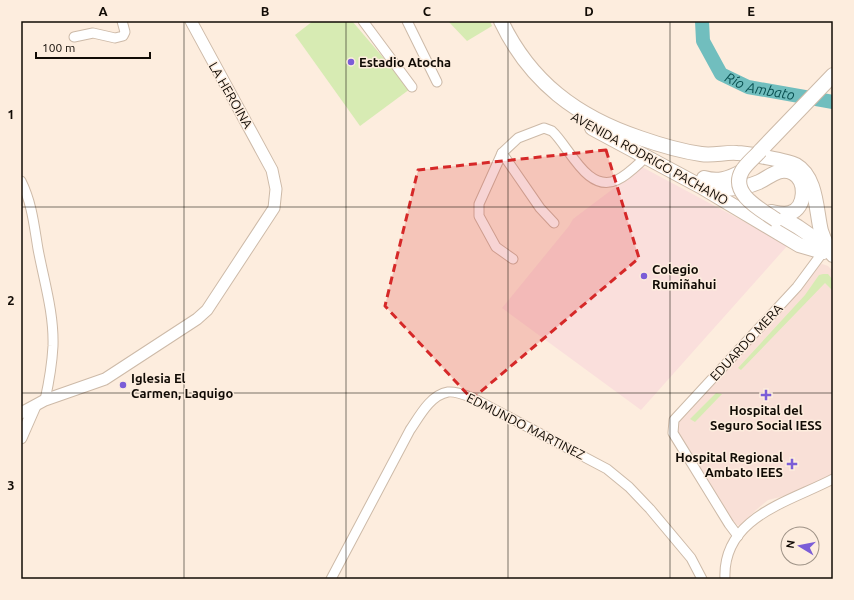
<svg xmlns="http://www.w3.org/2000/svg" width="854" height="600" font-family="Ubuntu,sans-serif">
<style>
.education{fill:#fadfdc}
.medical{fill:#f9e0d7}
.green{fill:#d7ebb3}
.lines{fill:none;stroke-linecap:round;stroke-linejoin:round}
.river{stroke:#71bebe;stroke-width:14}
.minor-casing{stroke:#cdbaa8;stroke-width:11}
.tertiary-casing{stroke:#cdbaa8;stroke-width:13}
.primary-casing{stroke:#cdbaa8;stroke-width:16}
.minor{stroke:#fff;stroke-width:9}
.tertiary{stroke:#fff;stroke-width:11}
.primary{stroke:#fff;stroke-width:14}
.primary-bridge-casing{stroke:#cdbaa8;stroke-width:16;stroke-linecap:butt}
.primary-bridge{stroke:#fff;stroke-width:14}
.marked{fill:#d62828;fill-opacity:0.2;stroke:#d62828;stroke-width:3;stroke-dasharray:8 5;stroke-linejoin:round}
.grid{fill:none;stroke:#110b05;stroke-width:1;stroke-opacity:0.55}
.poi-dot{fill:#7b5dd7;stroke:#fdedde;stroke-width:1.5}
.labels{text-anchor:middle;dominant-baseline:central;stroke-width:3;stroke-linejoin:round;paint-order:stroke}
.poi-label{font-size:13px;font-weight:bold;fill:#110b05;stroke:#fdedde;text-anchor:start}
.street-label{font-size:13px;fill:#110b05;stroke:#fdedde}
.water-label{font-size:14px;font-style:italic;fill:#095051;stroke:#fdedde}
.neatline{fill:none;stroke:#110b05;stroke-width:1.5}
.grid-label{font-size:13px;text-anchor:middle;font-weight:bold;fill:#110b05}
</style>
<rect width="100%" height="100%" fill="#fdedde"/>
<!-- education -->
<polygon class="education" points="642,167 788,245 641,410 502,308 569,226 573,219"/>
<!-- medical -->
<polygon class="medical" points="822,264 828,266 833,271 833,476 809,490 768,500 756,510 740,526 733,523 674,433 675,420 728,363 802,288 817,266"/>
<!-- green -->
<g class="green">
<polygon points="313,21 352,21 410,89 360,126 295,35"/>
<polygon points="448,21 490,21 492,26 467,41"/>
<polygon points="823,274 828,274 833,280 833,291 825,283 741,370 738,368 805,295 819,275"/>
<polygon points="716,393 722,394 695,422 690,419"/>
</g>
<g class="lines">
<!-- river -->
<path class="river" id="s1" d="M702,21L703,41L721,74L748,87L833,102"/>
<!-- minor casing -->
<g class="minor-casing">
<g id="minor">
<polyline points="363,21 412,87"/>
<polyline points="407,21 437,82"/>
<polyline points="74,37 93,33 115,38 123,36 125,32 122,21"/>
<polyline points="502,153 540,208 554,223"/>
<path d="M21,181C32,203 34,225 38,249C44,281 54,313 53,346C52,364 49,382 45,400"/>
<path d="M513,259L496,247L479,216V204L502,153L518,138L544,128L552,131C569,146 587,194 617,180C628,175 637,165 646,157"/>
<polyline points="738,536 729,524 673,433 674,420 797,287 823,252"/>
<path d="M331,579L410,430C419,417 430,395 448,392C456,391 465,395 473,398L607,469L629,487L650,509L691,558L702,579"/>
<path d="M725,579C722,517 789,502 833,479"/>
</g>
</g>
<!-- tertiary casing -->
<g class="tertiary-casing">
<g id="tertiary">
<polyline points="21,413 45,400 105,379 197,319 207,310 274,208 276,189 272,170 191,21"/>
<polyline points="21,438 35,406"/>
</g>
</g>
<!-- primary casing -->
<g class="primary-casing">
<g id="primary">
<path d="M501,21C530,82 577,117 640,138C660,145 680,151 701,154C713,156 725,152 737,153C746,153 789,161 796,165C817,177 816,211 821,231C824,240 828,248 833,255"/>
<polyline points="592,128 700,186 799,245 823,252"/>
<polyline points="760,151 833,75"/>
<path d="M704,178C718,182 728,179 741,172"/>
<path d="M708,187C725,190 743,189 759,182C770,177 779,166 793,173C807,181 806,208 790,213C784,215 777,213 771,212"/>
<polyline points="776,214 798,227 827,247"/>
</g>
</g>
<!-- minor -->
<use href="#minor" class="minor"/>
<!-- tertiary -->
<use href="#tertiary" class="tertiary"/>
<!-- primary -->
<use href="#primary" class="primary"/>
<!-- primary-bridge casing -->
<g class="primary-bridge-casing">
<path id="primary-bridge" d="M760,151C755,157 746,164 742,171C729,194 762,210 776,220"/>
</g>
<!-- primary-bridge -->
<use href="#primary-bridge" class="primary-bridge"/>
</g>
<!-- marked area -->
<path class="marked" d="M606,150L639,258L472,399L385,306L418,170Z"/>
<!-- grid -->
<path class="grid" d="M184,21V579M346,21V579M508,21V579M670,21V579M21,207H833M21,393H833"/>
<!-- markers -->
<g class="poi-dot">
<circle cx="351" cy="62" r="4"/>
<circle cx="644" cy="276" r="4"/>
<circle cx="123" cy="385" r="4"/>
<path d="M764 389h4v4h4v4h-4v4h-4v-4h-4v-4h4z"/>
<path d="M790 458h4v4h4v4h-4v4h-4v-4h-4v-4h4z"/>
</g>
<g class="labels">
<!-- poi labels -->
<g class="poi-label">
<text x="359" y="62">Estadio Atocha</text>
<text x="652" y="269">Colegio<tspan x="652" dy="15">Rumiñahui</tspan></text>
<text x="131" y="378">Iglesia El<tspan x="131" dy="15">Carmen, Laquigo</tspan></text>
<text x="766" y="410" text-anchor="middle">Hospital del<tspan x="766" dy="15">Seguro Social IESS</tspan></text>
<text x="783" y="457" text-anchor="end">Hospital Regional<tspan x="783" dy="15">Ambato IEES</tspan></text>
</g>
<!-- street labels -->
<g class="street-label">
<text transform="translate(231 95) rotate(60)">LA HEROINA</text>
<text transform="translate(650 158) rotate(29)">AVENIDA RODRIGO PACHANO</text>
<text transform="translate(746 342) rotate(-47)">EDUARDO MERA</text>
<text transform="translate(526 426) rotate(27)">EDMUNDO MARTINEZ</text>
</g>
<!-- water labels -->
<g class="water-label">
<text stroke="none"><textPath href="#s1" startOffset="99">Río Ambato</textPath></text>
</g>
</g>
<!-- border -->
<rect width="854" height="600" fill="none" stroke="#fdedde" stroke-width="44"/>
<!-- north arrow -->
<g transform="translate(800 546) rotate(280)"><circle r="19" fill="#fdedde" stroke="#9f9387"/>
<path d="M0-3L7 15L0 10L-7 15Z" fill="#7b5dd7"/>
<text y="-6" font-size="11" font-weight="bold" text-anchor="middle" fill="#110b05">N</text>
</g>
<!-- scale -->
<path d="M36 52v6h114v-6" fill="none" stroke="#110b05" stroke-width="2"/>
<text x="42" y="52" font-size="12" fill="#110b05" stroke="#fdedde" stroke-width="3" paint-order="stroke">100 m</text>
<rect x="22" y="22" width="810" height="556" class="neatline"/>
<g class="grid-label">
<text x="103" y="16">A</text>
<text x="265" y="16">B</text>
<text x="427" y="16">C</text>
<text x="589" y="16">D</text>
<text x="751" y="16">E</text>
<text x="11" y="119">1</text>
<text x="11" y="305">2</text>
<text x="11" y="490">3</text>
</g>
</svg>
